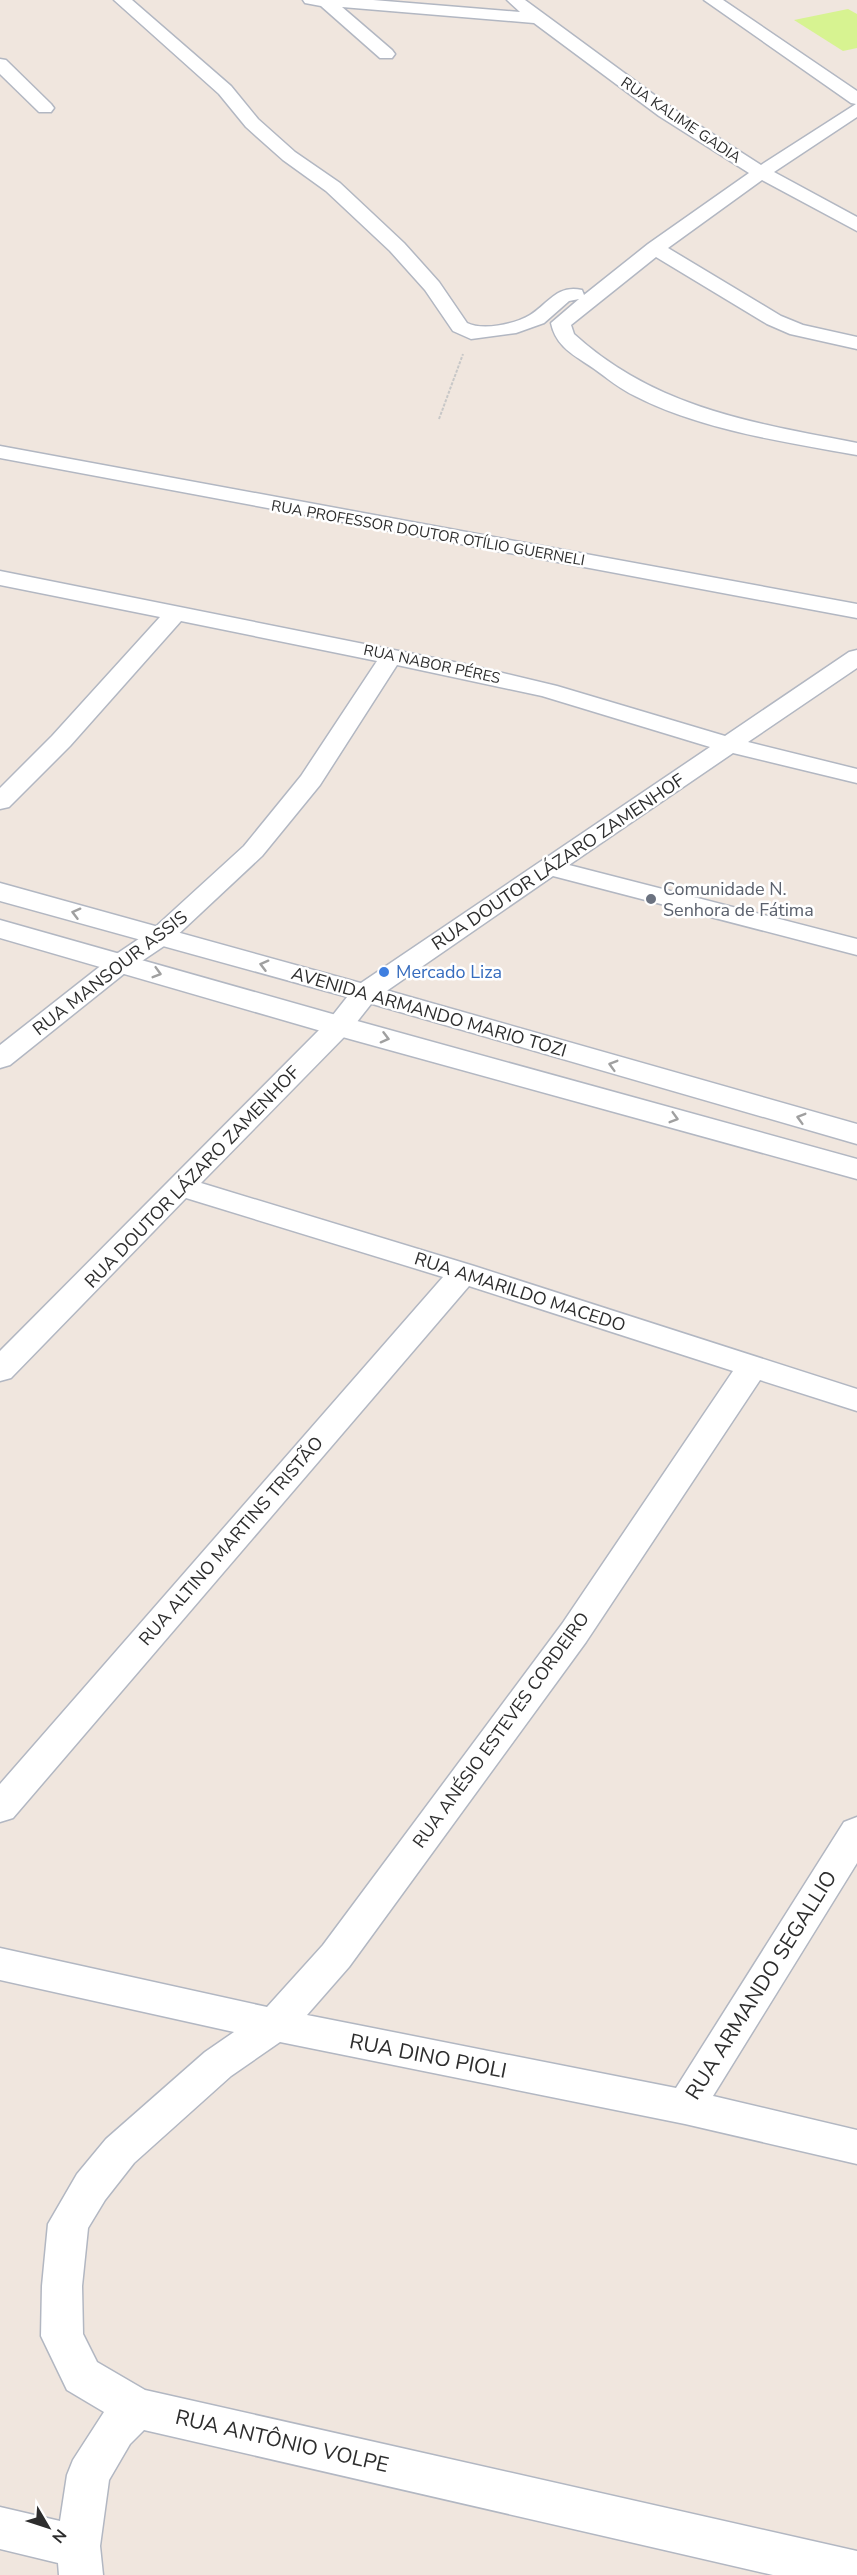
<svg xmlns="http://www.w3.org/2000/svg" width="857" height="2575" font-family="'Nunito Sans',sans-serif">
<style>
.pitch{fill:#d7f391}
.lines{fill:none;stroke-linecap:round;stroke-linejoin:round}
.minor-casing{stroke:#b2b7c2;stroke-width:3}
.tertiary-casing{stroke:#b2b7c2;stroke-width:3}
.path{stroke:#c8c8c8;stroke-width:2;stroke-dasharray:3 1.5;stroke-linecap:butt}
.minor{fill:#fff;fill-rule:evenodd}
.tertiary{fill:#fff;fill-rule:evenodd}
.oneway{stroke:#a0a0a0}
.worship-dot{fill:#6b7280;stroke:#fff;stroke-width:2}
.shop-dot{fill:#3f7fe0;stroke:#fff;stroke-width:2}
.labels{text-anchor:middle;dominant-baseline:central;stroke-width:5;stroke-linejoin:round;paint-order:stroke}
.far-street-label{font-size:15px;fill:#2d2d2d;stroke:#fff}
.street-label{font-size:18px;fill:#2d2d2d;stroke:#fff}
.worship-label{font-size:18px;fill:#5b616d;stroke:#fff;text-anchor:start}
.shop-label{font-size:18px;fill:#366cbe;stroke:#fff;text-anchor:start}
.near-street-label{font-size:21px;fill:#2d2d2d;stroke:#fff}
</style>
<rect width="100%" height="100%" fill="#f0e6de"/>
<!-- pitch -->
<polygon class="pitch" points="848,9 857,14 857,48 843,51 794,20"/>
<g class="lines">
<!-- minor casing -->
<g class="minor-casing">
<g id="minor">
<path d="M114,0H132L231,86L258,119L295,152L340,183L404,243L439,282L467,323C483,331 515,324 530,315C548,304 557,284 582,290L584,295L648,244L749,173L659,116L534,23L342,7L392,50L395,54L392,58H380L321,6L305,3L303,0H373L520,12L507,0H525L672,108L761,165L856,104L851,103L704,0H723L857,91V117L774,172L857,217V231L762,180L668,248L781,316L803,325L857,337V349L790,334L767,324L656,257L571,325L574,334C655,408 753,423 857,443V455C785,442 701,430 635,396C620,389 607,378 593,368C574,355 556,347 551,323L579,299L569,301L544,323L516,333L471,339L453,331L425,290L390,251L326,191L283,160L246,127L219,94Z"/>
<polygon points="0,59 6,60 51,104 54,108 51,112 39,112 0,74"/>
<polygon points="0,446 857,604 857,618 0,458"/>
<polygon points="0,571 469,665 557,686 725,736 849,652 857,650 857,668 748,742 857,769 857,783 733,753 569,865 857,939 857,955 553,876 375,999 349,1032 201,1183 474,1266 857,1389 857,1411 760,1380 586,1642 349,1967 307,2015 676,2088 844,1822 857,1817 857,1863 713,2096 857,2130 857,2164 685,2124 280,2042 231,2076 134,2163 105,2200 88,2228 82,2286 83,2334 97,2362 145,2390 857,2551 857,2575 773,2575 144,2430 130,2444 109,2480 100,2546 103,2575 59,2575 58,2563 0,2549 0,2507 60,2521 67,2475 73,2460 104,2412 67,2390 41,2336 42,2286 48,2224 77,2174 106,2139 205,2052 234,2032 0,1980 0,1948 267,2007 323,1945 562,1624 733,1371 469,1286 13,1818 0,1822 0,1784 443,1277 186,1198 11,1378 0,1381 0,1351 329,1020 355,987 710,747 542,696 397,665 320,785 262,856 170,942 130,969 10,1065 0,1068 0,1045 112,957 152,930 244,846 301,776 377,661 181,621 70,746 9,807 0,809 0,788 52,736 160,617 0,585"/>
</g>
</g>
<!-- tertiary casing -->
<g class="tertiary-casing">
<g id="tertiary">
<polygon points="0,883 375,987 857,1124 857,1144 355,999 0,901"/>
<polygon points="0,920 350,1019 857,1159 857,1179 328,1033 0,938"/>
</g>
</g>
<!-- path -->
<polyline class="path" points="439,419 463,354"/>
<!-- minor -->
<use href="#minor" class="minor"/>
<!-- tertiary -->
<use href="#tertiary" class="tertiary"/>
</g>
<!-- one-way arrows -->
<defs><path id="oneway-chevron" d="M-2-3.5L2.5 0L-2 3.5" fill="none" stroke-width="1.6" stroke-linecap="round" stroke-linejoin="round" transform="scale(1.5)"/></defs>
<g class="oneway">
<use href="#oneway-chevron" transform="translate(76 913) rotate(-165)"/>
<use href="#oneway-chevron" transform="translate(264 965) rotate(-165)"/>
<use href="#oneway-chevron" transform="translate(157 973) rotate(16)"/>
<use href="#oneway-chevron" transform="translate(385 1038) rotate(15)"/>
<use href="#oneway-chevron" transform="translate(613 1065) rotate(-164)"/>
<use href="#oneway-chevron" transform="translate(674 1118) rotate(16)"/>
<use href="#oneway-chevron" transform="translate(801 1118) rotate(-164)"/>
</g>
<!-- markers -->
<circle class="worship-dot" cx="651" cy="899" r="6"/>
<circle class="shop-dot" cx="384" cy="972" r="6"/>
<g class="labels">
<!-- far-street labels -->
<g class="far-street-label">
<text transform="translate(681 120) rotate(34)">RUA KALIME GADIA</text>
<text transform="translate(428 533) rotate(10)">RUA PROFESSOR DOUTOR OTÍLIO GUERNELI</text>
<text transform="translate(432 664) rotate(12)">RUA NABOR PÉRES</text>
</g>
<!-- street labels -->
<g class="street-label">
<text transform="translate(558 862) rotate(-34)">RUA DOUTOR LÁZARO ZAMENHOF</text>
<text transform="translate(110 973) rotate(-38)">RUA MANSOUR ASSIS</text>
<text transform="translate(429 1012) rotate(16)">AVENIDA ARMANDO MARIO TOZI</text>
<text transform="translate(192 1177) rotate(-46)">RUA DOUTOR LÁZARO ZAMENHOF</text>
<text transform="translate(520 1292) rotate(18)">RUA AMARILDO MACEDO</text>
<text transform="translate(231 1541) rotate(-49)">RUA ALTINO MARTINS TRISTÃO</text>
<text transform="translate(501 1730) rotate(-54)">RUA ANÉSIO ESTEVES CORDEIRO</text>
</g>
<!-- worship labels -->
<g class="worship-label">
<text x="663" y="889">Comunidade N.<tspan x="663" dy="21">Senhora de Fátima</tspan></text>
</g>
<!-- shop labels -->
<g class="shop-label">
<text x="396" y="972">Mercado Liza</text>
</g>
<!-- near-street labels -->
<g class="near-street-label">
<text transform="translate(761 1985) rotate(-58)">RUA ARMANDO SEGALLIO</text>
<text transform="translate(428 2056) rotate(11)">RUA DINO PIOLI</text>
<text transform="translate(282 2441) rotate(13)">RUA ANTÔNIO VOLPE</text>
</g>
</g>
<!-- north arrow -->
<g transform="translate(48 2527) rotate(129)" stroke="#ffffff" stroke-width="4.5" paint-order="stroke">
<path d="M0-4.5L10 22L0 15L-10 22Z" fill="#2d2d2d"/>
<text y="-9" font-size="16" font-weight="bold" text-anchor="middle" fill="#2d2d2d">N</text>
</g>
</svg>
